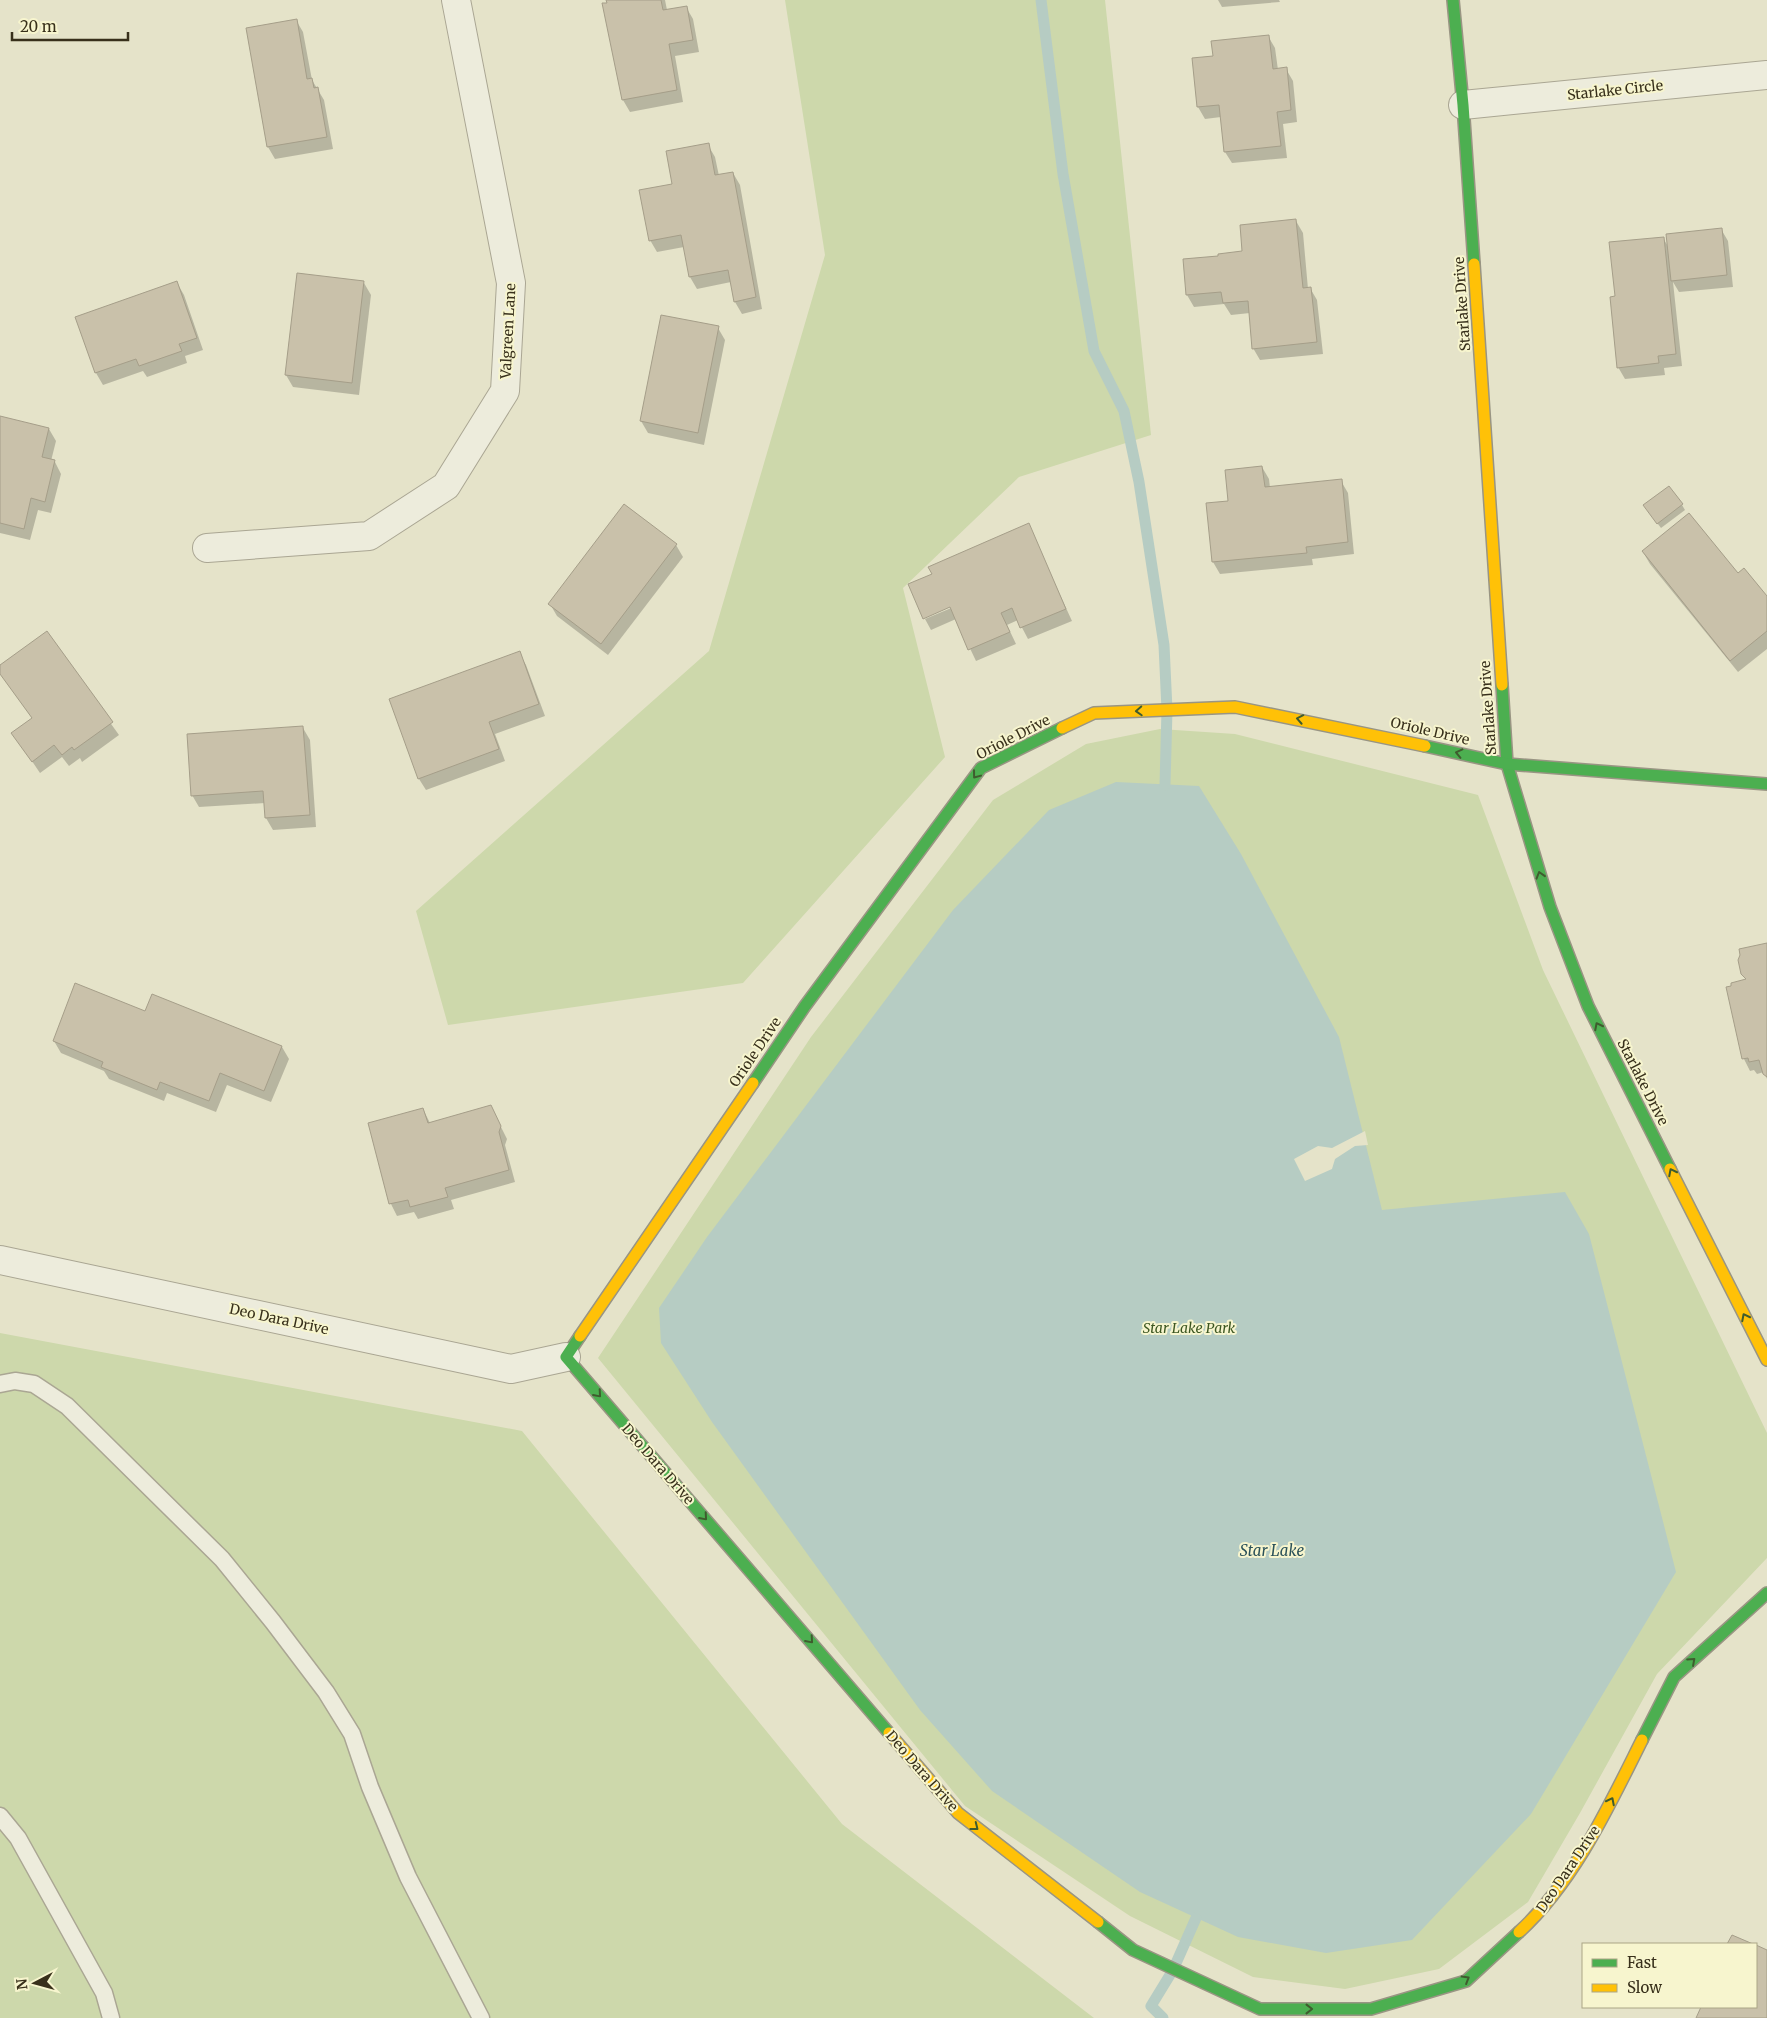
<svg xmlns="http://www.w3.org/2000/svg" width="1767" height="2018" font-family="Merriweather,serif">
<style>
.green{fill:#cdd8ab}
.water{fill:#b6ccc3}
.pier{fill:#e5e3c9}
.shadow{fill:#0003}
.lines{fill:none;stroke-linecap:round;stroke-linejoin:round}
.stream{stroke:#b6ccc3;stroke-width:11}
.building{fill:#c9c1aa;stroke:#a59e89}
.lane-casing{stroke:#aaa693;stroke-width:19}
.street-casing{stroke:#aaa693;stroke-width:30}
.fast-casing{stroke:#999583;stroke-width:14}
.slow-casing{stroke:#999583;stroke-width:14}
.lane{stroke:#edecdc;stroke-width:16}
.street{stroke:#edecdc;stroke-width:28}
.fast{stroke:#4caf50;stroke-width:11}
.slow{stroke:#ffc107;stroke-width:11}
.oneway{stroke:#3f5c2e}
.labels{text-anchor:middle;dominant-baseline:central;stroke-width:4;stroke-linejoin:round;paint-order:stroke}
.street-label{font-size:14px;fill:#38301b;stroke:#f7f5ce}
.park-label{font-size:14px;font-style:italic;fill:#3c5621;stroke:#f7f5ce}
.water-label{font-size:15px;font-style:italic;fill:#2a5159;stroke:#f7f5ce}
</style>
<rect width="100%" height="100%" fill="#e5e3c9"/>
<!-- green -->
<g class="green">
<polygon points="785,0 1105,0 1151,435 1019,477 903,588 945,757 743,983 448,1025 416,911 709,651 825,255"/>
<polygon points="1160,729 1235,734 1478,795 1543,970 1767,1433 1767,1558 1657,1674 1580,1813 1528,1902 1439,1969 1345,1989 1253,1977 1130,1916 965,1806 598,1358 811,1037 993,800 1086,744"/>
<polygon points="0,1333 522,1431 842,1824 1094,2018 0,2018"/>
</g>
<!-- water -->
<polygon class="water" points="1116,782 1199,786 1241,854 1339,1037 1382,1210 1565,1192 1589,1234 1676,1572 1531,1814 1412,1940 1326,1953 1238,1937 1140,1892 992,1791 920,1710 712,1422 661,1343 659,1308 707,1237 953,910 1049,810"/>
<!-- pier -->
<polygon class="pier" points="1365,1131 1368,1145 1355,1146 1335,1159 1332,1169 1305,1181 1294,1159 1318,1146 1332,1148"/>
<!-- shadow -->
<g class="shadow">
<polygon points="607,0 665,0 667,10 686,7 693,19 699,52 675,56 683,102 630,112 623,100"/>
<polygon points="1218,0 1279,0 1280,2 1222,7"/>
<polygon points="296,20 303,32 312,80 324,100 333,149 275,159 268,147 247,29"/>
<polygon points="1268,36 1275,48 1278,70 1286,69 1293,81 1297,122 1283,124 1287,158 1232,163 1225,152 1221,117 1205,119 1198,107 1193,59 1214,57"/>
<polygon points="708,145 715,157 719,176 733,173 740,185 762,309 742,314 735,302 731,282 697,289 690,277 684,247 657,252 650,240 673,185"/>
<polygon points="1296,221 1303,233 1308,289 1310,288 1317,300 1323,354 1260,360 1253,348 1250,313 1231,315 1224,304 1194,307 1187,295 1220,257 1244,252"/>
<polygon points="1721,229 1728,241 1733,287 1679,292 1673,282 1682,366 1664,368 1665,375 1625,379 1618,367 1616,297 1663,238 1669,248"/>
<polygon points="177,283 184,295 203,350 185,356 187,363 147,377 143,371 103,385 96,373 77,317"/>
<polygon points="364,283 371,295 359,395 293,387 286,375"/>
<polygon points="718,328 725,340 704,445 648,433 641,421"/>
<polygon points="0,417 49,429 56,441 51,461 55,462 61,474 51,513 38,510 30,540 0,533"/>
<polygon points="1262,467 1269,479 1270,488 1341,481 1348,493 1354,554 1312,559 1313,565 1220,574 1213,562 1229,502"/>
<polygon points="624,505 676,545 683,557 608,655 557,616 550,604"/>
<polygon points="1682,505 1685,510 1661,528 1648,511"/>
<polygon points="1028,525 1072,621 1028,639 1018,620 1007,625 1016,644 976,661 956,619 931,630 925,619 956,606 933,575"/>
<polygon points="1643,552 1738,575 1767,598 1767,649 1738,672 1650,564"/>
<polygon points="46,633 119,735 82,762 80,758 69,766 62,757 40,773 13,733 33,719 5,680 0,673 0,667"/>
<polygon points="519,653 526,665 545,716 495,734 505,761 426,790 419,779"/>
<polygon points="303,728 310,740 316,827 273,830 266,818 265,803 199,807 192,795"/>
<polygon points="1767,944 1767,1079 1764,1072 1757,1074 1754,1070 1750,1071 1744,1059 1728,988 1746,980 1742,973"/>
<polygon points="152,996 282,1047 289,1059 271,1102 227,1085 216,1112 167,1093 164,1101 109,1079 104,1071 61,1053 54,1041 146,1012"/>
<polygon points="491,1107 507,1139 505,1145 515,1182 451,1200 454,1209 418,1219 414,1212 397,1216 391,1204 369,1124 423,1109 430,1123"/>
<polygon points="1756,1947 1767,1952 1767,2018 1697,2018 1702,2007 1756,2007"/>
</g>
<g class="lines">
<!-- stream -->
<g class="stream">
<polyline points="1041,0 1063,174 1094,351 1124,411 1139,482 1164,645 1167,710 1165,785"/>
<polyline points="1163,2018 1151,2006 1173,1970 1196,1918"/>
</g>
</g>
<!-- building -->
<g class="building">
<polygon points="606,0 661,0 663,10 687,6 693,40 669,44 677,90 622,100 602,3 607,3"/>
<polygon points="297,19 307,79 312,78 314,88 318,87 327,137 267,147 246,28"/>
<polygon points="1269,35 1273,69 1287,67 1291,110 1277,112 1281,146 1224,152 1219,105 1197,107 1192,58 1213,56 1211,41"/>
<polygon points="709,143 715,175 733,172 756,297 734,302 728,270 689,277 681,235 649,241 639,190 672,184 666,151"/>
<polygon points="1296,219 1303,288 1311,287 1317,342 1252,349 1248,301 1223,303 1221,292 1186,295 1183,259 1218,256 1218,254 1242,251 1240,225"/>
<polygon points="1722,228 1727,275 1671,281 1666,234"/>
<polygon points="1664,237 1676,354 1658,356 1659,363 1617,368 1610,297 1615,296 1609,242"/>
<polygon points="297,273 364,281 352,383 285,375"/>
<polygon points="177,281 197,338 179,344 182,351 139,366 136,359 95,373 75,317"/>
<polygon points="661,315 719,326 698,433 640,421"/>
<polygon points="0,416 49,428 42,457 55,460 45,502 31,498 24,529 0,523"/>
<polygon points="1262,466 1265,487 1342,479 1348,542 1306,547 1307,553 1212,562 1206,503 1228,501 1225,470"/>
<polygon points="1669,486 1683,504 1657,524 1643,505"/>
<polygon points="624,504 677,544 601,644 548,604"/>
<polygon points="1689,513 1738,573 1744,568 1767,596 1767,631 1730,661 1642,551"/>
<polygon points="1029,523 1066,609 1020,628 1012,608 1001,613 1010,632 968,650 950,607 923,619 908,584 932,574 928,567"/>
<polygon points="47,631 113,722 74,750 72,747 62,755 54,745 32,762 11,733 32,718 0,674 0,665"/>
<polygon points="520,651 539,704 489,722 499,749 418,779 389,699"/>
<polygon points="303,726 310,815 265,818 263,791 191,796 187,734"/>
<polygon points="1767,943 1767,1077 1763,1074 1759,1060 1749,1062 1748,1058 1742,1059 1726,987 1731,986 1731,983 1746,979 1741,974 1738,960 1740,955 1739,949"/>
<polygon points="75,983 145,1011 152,994 282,1046 264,1091 220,1073 209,1101 160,1082 157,1090 101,1067 103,1062 53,1041"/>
<polygon points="491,1105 501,1126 499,1132 509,1170 445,1188 448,1197 410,1207 408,1200 389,1204 368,1123 423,1108 428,1123"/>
<polygon points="1732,1935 1753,1944 1727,1944"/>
<polygon points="1756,1945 1767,1950 1767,2018 1696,2018 1701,2007 1756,2007"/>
</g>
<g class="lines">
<!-- lane casing -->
<g class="lane-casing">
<g id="lane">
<polyline points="0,1384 15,1381 34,1384 67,1406 222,1559 273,1622 326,1692 352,1734 370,1787 408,1877 481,2018"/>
<polyline points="0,1816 18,1838 104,1993 111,2018"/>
</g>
</g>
<!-- street casing -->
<g class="street-casing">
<g id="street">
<polyline points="1463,105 1767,75"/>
<polyline points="207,548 369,536 446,486 505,391 511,283 456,0"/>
<polyline points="0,1260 511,1369 566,1357"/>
</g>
</g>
<!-- fast casing -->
<g class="fast-casing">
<g id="fast">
<polyline points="1453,0 1463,105 1474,264"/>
<polyline points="1502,685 1507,764 1550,907 1588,1006 1670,1169"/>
<polyline points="1425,746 1507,764 1767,784"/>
<polyline points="753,1083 805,1006 981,768 1062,728"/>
<polyline points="580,1336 566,1357 889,1733"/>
<polyline points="1642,1740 1674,1677 1767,1593"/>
<polyline points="1098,1922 1133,1950 1260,2009 1371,2009 1466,1981 1519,1932"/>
</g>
</g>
<!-- slow casing -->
<g class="slow-casing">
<g id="slow">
<polyline points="1474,264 1502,685"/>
<polyline points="1062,728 1094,713 1235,707 1425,746"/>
<polyline points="1670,1169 1767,1360"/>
<polyline points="580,1336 753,1083"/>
<polyline points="889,1733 958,1813 1098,1922"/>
<path d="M1519,1932C1574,1882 1609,1806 1642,1740"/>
</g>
</g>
<!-- lane -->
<use href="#lane" class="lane"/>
<!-- street -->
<use href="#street" class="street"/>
<!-- fast -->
<use href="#fast" class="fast"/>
<!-- slow -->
<use href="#slow" class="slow"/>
</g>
<!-- one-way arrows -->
<defs><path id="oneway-chevron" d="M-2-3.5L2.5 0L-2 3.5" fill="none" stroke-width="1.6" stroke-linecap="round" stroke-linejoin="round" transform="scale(1.25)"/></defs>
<g class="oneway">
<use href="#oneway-chevron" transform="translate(1139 711) rotate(177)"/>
<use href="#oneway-chevron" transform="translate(1300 719) rotate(-169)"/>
<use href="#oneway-chevron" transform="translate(1459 753) rotate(-167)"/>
<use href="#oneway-chevron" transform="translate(976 775) rotate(127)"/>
<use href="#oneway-chevron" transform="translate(1540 875) rotate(-107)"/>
<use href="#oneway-chevron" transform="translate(1598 1026) rotate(-117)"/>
<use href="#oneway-chevron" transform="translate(1672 1172) rotate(-117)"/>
<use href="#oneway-chevron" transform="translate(1745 1317) rotate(-117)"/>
<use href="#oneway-chevron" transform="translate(598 1394) rotate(49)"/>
<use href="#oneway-chevron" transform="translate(704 1517) rotate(49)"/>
<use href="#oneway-chevron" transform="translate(810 1640) rotate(49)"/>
<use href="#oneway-chevron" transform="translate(1692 1661) rotate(-42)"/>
<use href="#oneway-chevron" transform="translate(1611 1801) rotate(-63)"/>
<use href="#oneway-chevron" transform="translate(975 1827) rotate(38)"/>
<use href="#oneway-chevron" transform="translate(1466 1979) rotate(-31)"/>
<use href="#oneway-chevron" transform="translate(1309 2009)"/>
</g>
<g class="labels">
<!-- street labels -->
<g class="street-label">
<text transform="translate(1615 90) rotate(-6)">Starlake Circle</text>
<text transform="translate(1462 304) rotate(-94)">Starlake Drive</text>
<text transform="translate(508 331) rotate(-87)">Valgreen Lane</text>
<text transform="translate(1488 708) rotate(-94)">Starlake Drive</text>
<text transform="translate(1430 731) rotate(13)">Oriole Drive</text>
<text transform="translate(1013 737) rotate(-27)">Oriole Drive</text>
<text transform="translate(755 1052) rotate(-56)">Oriole Drive</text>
<text transform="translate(1643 1082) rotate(63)">Starlake Drive</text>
<text transform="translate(279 1319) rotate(12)">Deo Dara Drive</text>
<text transform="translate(658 1464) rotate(49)">Deo Dara Drive</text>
<text transform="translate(922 1771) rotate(49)">Deo Dara Drive</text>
<text transform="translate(1568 1869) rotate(-56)">Deo Dara Drive</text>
</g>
<!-- park labels -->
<g class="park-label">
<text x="1189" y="1328">Star Lake Park</text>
</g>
<!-- water labels -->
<g class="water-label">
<text x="1272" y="1550">Star Lake</text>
</g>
</g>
<!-- legend -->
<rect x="1582" y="1943" width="175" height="65" fill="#f7f5ce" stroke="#aba686"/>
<rect x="1592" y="1959" width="25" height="8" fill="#4caf50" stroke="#aba686"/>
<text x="1627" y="1968" font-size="15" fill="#38301b">Fast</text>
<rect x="1592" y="1984" width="25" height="8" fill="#ffc107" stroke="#aba686"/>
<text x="1627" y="1993" font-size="15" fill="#38301b">Slow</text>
<!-- north arrow -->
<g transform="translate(35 1983) rotate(264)" stroke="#f7f5ce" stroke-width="4" paint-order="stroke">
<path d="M0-4L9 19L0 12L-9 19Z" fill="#38301b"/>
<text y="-8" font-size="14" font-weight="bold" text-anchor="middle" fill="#38301b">N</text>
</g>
<!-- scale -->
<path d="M12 32v8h116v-8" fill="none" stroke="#38301b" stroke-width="2.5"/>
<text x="20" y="32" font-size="15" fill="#38301b" stroke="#f7f5ce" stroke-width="4" paint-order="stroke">20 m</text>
</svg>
